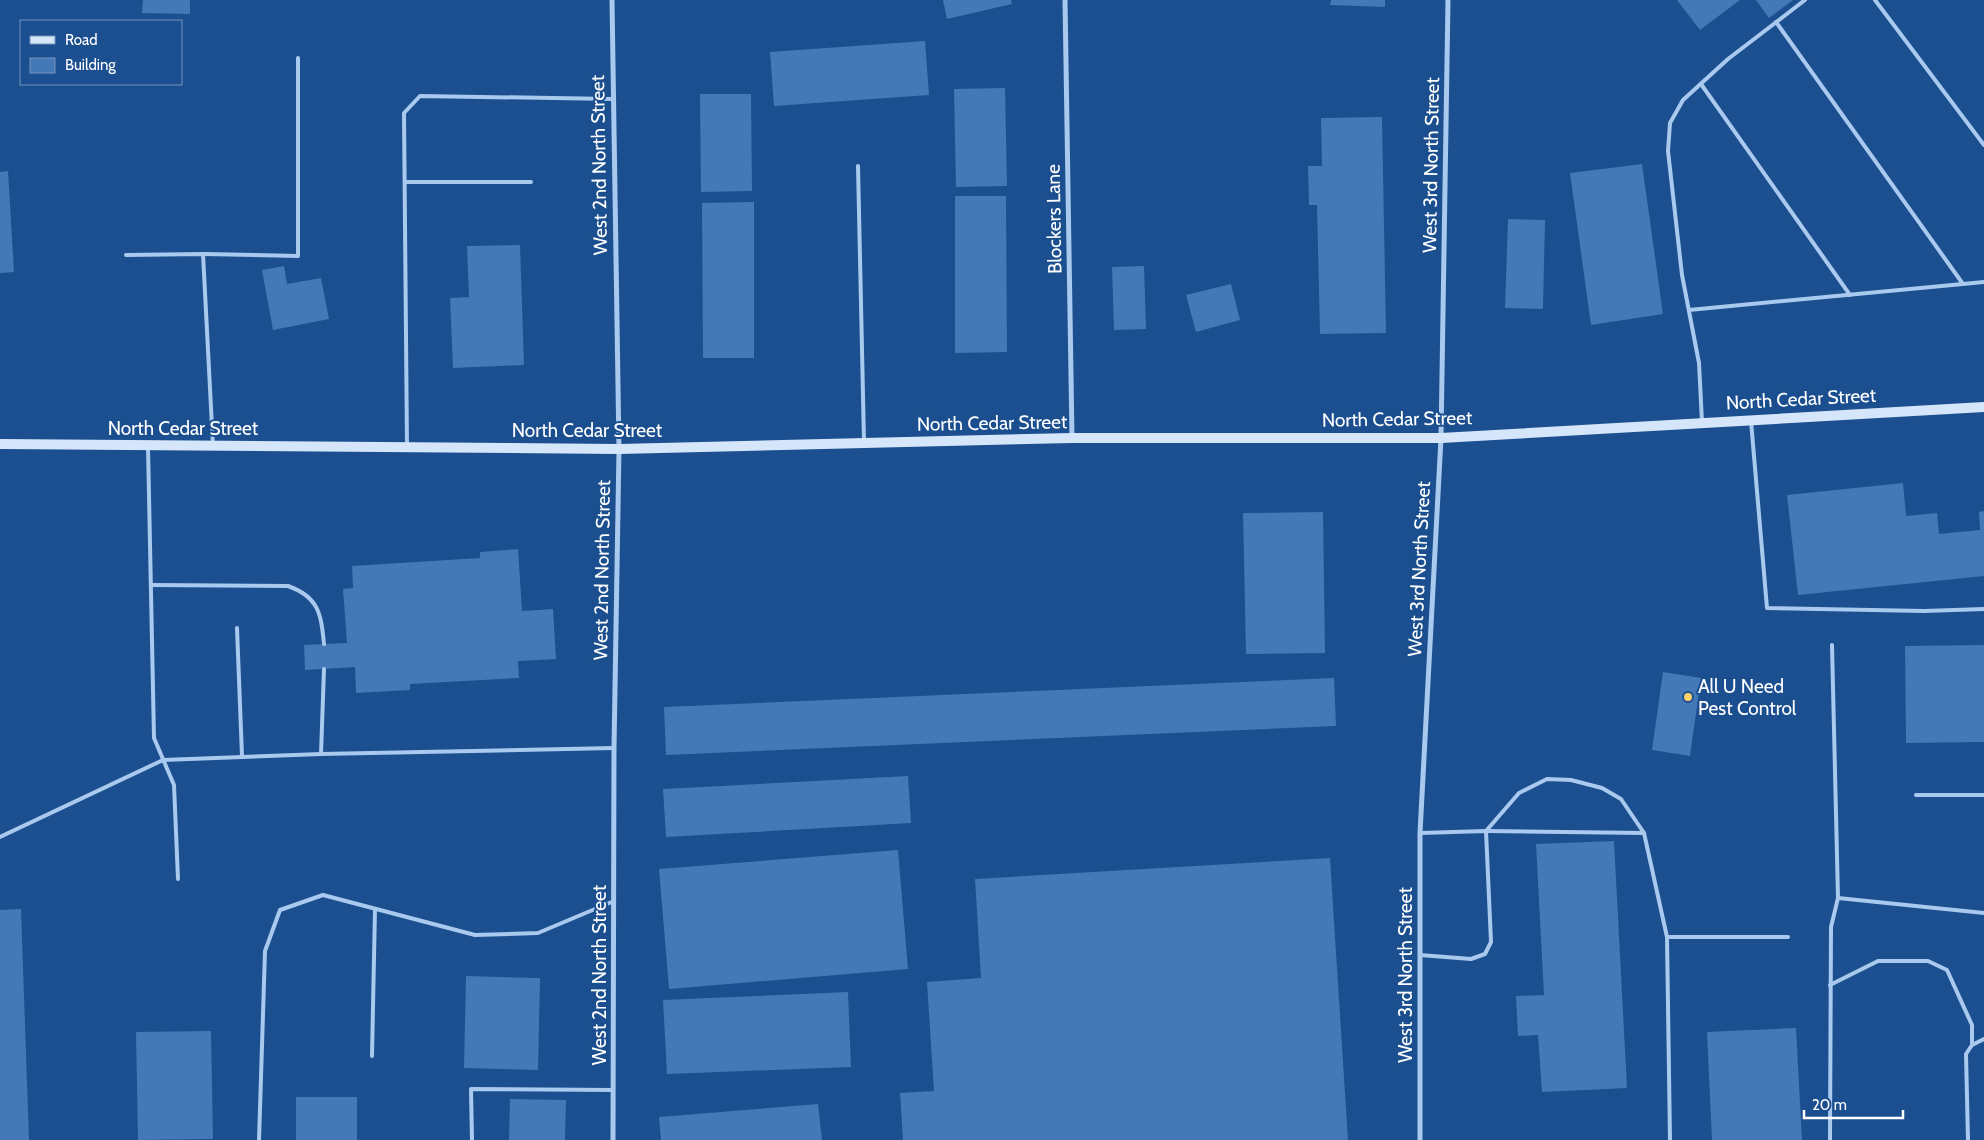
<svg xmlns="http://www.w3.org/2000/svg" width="1984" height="1140" font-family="Cabin,sans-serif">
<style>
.building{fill:#4478b7}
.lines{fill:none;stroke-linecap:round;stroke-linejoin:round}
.lane{stroke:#a9c9ee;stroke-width:4}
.street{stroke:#a9c9ee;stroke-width:5}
.secondary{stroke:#d6e6fa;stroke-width:10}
.poi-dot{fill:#ffd166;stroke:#1b4f8f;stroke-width:2}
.labels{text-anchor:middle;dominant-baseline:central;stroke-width:4;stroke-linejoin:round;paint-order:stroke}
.street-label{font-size:19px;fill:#fff;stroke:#1b4f8f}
.poi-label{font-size:19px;fill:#fff;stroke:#1b4f8f;text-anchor:start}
</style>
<rect width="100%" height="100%" fill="#1b4f8f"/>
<!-- building -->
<g class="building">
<polygon points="143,0 190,0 190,14 142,13"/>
<polygon points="943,0 1011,0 1012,4 947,19"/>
<polygon points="1331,0 1385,0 1385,7 1330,5"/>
<polygon points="1677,0 1740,0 1700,30"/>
<polygon points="1756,0 1793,0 1769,18"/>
<polygon points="925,41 929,95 774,106 770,52"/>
<polygon points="1005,88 1007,186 956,187 954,89"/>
<polygon points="700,94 751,94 752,191 701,192"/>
<polygon points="1382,117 1386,333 1320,334 1317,205 1309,205 1308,166 1322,166 1321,118"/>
<polygon points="1642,164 1663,314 1591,325 1570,173"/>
<polygon points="8,171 14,272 0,273 0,172"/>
<polygon points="955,196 1006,196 1007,352 955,353"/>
<polygon points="754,202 754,358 703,358 702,203"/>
<polygon points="1508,219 1545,220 1543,309 1505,308"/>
<polygon points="520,245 524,365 453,368 450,298 469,297 467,246"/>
<polygon points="284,266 287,284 321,278 329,319 273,330 262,270"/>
<polygon points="1144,266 1146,329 1114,330 1112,267"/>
<polygon points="1231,284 1240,320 1196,332 1186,295"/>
<polygon points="1903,483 1906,516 1937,513 1939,534 1980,530 1979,512 1984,511 1984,576 1798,595 1787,495"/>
<polygon points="1323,512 1325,653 1246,654 1243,513"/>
<polygon points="518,549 522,611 553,609 556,659 518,661 519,678 410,684 410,690 356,693 355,667 305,670 304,645 347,643 343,589 353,588 352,566 480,558 480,552"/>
<polygon points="1984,645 1984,742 1906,743 1905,646"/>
<polygon points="1663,672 1701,678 1690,756 1652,750"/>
<polygon points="1334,678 1336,726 666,755 664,707"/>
<polygon points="908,776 911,823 666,837 663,789"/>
<polygon points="1614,841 1627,1088 1542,1092 1538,1035 1518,1036 1516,996 1544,995 1536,844"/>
<polygon points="898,850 908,969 669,989 659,869"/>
<polygon points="1330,858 1348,1140 903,1140 900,1093 934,1091 927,982 981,978 975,879"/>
<polygon points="21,909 29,1140 0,1140 0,910"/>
<polygon points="466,976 540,978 538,1070 464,1068"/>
<polygon points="848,992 851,1067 667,1074 663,1000"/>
<polygon points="1796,1028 1802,1140 1712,1140 1707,1032"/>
<polygon points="211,1031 213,1139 138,1140 136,1032"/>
<rect x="296" y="1097" width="61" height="43"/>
<polygon points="510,1099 566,1100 565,1140 509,1140"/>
<polygon points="818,1104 822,1140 661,1140 659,1117"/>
</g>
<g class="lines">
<!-- lane -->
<g class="lane">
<polyline points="1875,0 1984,145"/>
<polyline points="1776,22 1963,284"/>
<polyline points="1701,84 1850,295"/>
<polyline points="858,166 864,441"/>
<polyline points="405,182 531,182"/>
<polyline points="203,254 298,256 298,58"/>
<polyline points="126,255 203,254 213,446"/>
<polyline points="1689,310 1984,282"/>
<polyline points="1751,421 1767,608 1924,611 1984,609"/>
<polyline points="1702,422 1699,363 1682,275 1668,151 1670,123 1683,100 1728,59 1805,0"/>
<polyline points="148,447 154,738 174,785 178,879"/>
<polyline points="407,447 404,113 420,96 613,99"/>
<path d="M151,585L288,586C319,597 321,614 324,644"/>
<polyline points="237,628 242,756"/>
<polyline points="321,754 324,669"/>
<polyline points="1916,795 1984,795"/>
<polyline points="1486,831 1519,793 1547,779 1571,780 1602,788 1621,799 1644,833 1667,937 1670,1140"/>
<polyline points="1486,831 1644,833"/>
<polyline points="0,837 163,760 321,754 614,748"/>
<polyline points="1838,898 1984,913"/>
<polyline points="1667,937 1788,937"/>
<polyline points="1420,955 1471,959 1485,954 1491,942 1486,831 1420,833"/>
<polyline points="1830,985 1878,961 1928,961 1947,970 1972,1025 1972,1045"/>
<polyline points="372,1056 375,909"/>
<polyline points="259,1140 265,951 280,910 323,895 475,935 538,933 614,901"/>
<polyline points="472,1140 471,1089 613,1090"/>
<polyline points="1830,1140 1831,927 1838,898 1832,645"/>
<polyline points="1968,1140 1966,1054 1972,1045 1984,1039"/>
</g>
<!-- street -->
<g class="street">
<polyline points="612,0 619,449 614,748 613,1140"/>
<polyline points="1065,0 1072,438"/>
<polyline points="1420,1140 1420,833 1441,438 1448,0"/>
</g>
<!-- secondary -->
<polyline class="secondary" points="0,444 619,449 1072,438 1441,438 1984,407"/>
</g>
<!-- markers -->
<circle class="poi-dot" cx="1688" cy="697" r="5"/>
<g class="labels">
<!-- street labels -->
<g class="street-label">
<text transform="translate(599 165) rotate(-91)">West 2nd North Street</text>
<text transform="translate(1431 165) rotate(-89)">West 3rd North Street</text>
<text transform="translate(1054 219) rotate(-91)">Blockers Lane</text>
<text transform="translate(1801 399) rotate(-3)">North Cedar Street</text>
<text transform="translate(1397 419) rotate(-1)">North Cedar Street</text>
<text transform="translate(992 423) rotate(-1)">North Cedar Street</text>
<text x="183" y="428">North Cedar Street</text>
<text x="587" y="430">North Cedar Street</text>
<text transform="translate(1419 569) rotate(-87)">West 3rd North Street</text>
<text transform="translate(602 570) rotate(-89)">West 2nd North Street</text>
<text transform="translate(599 975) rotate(-90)">West 2nd North Street</text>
<text transform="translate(1405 975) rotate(-90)">West 3rd North Street</text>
</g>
<!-- poi labels -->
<g class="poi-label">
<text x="1698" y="686">All U Need<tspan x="1698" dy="22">Pest Control</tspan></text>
</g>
</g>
<!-- legend -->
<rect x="20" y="20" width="162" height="65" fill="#1b4f8f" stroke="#7695bc"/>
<rect x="30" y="36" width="25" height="8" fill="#d6e6fa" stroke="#7695bc"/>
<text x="65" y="45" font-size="15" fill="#ffffff">Road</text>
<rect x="30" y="58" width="25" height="15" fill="#4478b7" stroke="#7695bc"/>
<text x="65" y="70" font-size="15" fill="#ffffff">Building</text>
<!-- scale -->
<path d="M1804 1110v8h99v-8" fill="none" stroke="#ffffff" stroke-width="2.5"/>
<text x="1812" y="1110" font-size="15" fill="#ffffff" stroke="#1b4f8f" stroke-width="4" paint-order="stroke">20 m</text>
</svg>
